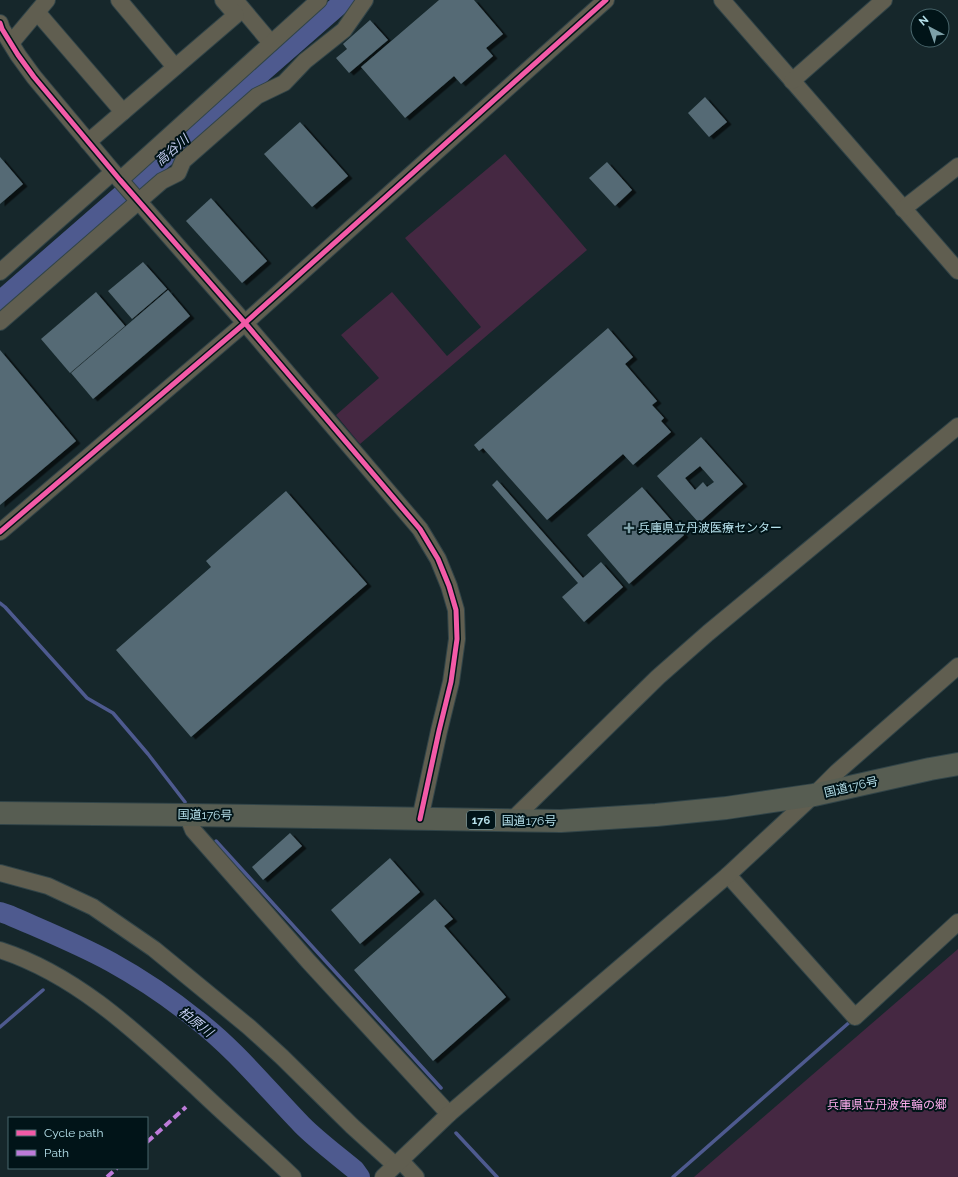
<svg xmlns="http://www.w3.org/2000/svg" width="958" height="1177" font-family="Raleway,'Noto Sans JP',sans-serif">
<style>
.green{fill:#452842}
.lines{fill:none;stroke-linecap:round;stroke-linejoin:round}
.stream{stroke:#4e5a8f;stroke-width:3.5}
.river{stroke:#4e5a8f;stroke-width:20}
.building{fill:#556b75;fill-rule:evenodd;filter:url(#shadow)}
.minor-casing{stroke:#314448;stroke-width:18}
.highway-casing{stroke:#314448;stroke-width:24}
.minor{stroke:#605e50;stroke-width:16}
.highway{stroke:#575d52;stroke-width:22}
.quiet{stroke:#bd7bd9;stroke-width:4;stroke-dasharray:8 4;stroke-linecap:butt}
.cycleway-casing{stroke:#011418;stroke-width:8}
.cycleway{stroke:#f35aa7;stroke-width:5}
.poi-dot{fill:#7ea0a8;stroke:#011418;stroke-width:1.5}
.labels{text-anchor:middle;dominant-baseline:central;stroke-width:4;stroke-linejoin:round;paint-order:stroke}
.shield{fill:#011418;stroke:#80a4ac;stroke-width:1}
.shield-label{font-size:11px;font-weight:bold;fill:#b6e1eb}
.poi-label{font-size:12px;fill:#b6e1eb;stroke:#011418;text-anchor:start}
.street-label{font-size:12px;fill:#b6e1eb;stroke:#011418}
.park-label{font-size:12px;fill:#ffaeef;stroke:#011418}
.water-label{font-size:13px;font-style:italic;fill:#c3ccef;stroke:#011418}
</style>
<defs>
<filter id="shadow"><feDropShadow dx="4.5" dy="2.5" stdDeviation="0" flood-color="#0009"/></filter>
</defs>
<rect width="100%" height="100%" fill="#16272b"/>
<!-- green -->
<g class="green">
<polygon points="505,154 587,250 360,444 336,415 379,378 341,335 392,292 447,356 481,327 405,238"/>
<polygon points="958,949 958,1177 694,1177"/>
</g>
<g class="lines">
<!-- stream -->
<g class="stream">
<polyline points="0,603 5,607 87,698 113,713 148,754 185,802"/>
<polyline points="216,841 441,1088"/>
<polyline points="0,1027 43,990"/>
<polyline points="456,1133 497,1177"/>
<polyline points="673,1177 852,1020"/>
</g>
<!-- river -->
<g class="river">
<polyline points="0,301 345,0"/>
<path d="M0,912L9,915C43,930 78,944 111,962C140,978 171,999 197,1020C236,1050 267,1089 302,1125C318,1141 337,1155 355,1170L360,1177"/>
</g>
</g>
<!-- building -->
<g class="building">
<polygon points="439,0 474,0 503,34 486,48 493,56 461,84 454,76 405,118 361,67"/>
<polygon points="370,20 388,40 349,73 336,58 347,49 343,44"/>
<polygon points="705,97 727,122 709,137 688,113"/>
<polygon points="300,122 348,176 312,207 264,154"/>
<polygon points="0,157 23,184 0,204"/>
<polygon points="607,162 632,190 615,206 589,178"/>
<polygon points="211,198 267,261 242,283 186,221"/>
<polygon points="143,262 167,289 132,319 108,291"/>
<polygon points="168,290 190,316 93,399 71,373"/>
<polygon points="96,292 125,326 70,373 41,339"/>
<polygon points="608,328 633,357 625,364 657,401 652,405 664,418 661,421 671,432 633,465 623,454 547,520 483,448 479,451 474,445"/>
<polygon points="0,350 76,441 0,505"/>
<path d="M701,437L743,484L699,523L657,476ZM700,466L714,482L707,487L703,482L695,490L685,478Z"/>
<polygon points="497,480 583,578 601,562 623,587 584,622 562,597 578,583 492,485"/>
<polygon points="642,487 684,535 629,584 587,535"/>
<polygon points="286,491 367,584 191,737 116,650 211,567 206,561"/>
<polygon points="290,833 302,846 263,880 252,867"/>
<polygon points="390,858 420,892 360,944 331,910"/>
<polygon points="435,899 453,919 444,926 506,997 433,1061 354,970"/>
</g>
<g class="lines">
<!-- minor casing -->
<g class="minor-casing">
<g id="minor">
<polyline points="119,0 175,67"/>
<polyline points="235,0 271,43"/>
<polyline points="722,0 958,271"/>
<polyline points="37,12 123,112"/>
<polyline points="0,23 2,29 18,55 34,77 120,180 245,323 420,529 438,559 449,586 456,610 457,639 451,682 439,731 420,819"/>
<polyline points="11,43 47,0"/>
<polyline points="792,81 884,0"/>
<polyline points="88,142 236,15 223,0"/>
<polyline points="120,180 319,0"/>
<polyline points="903,209 958,166"/>
<polyline points="0,272 113,172"/>
<polyline points="0,322 162,181 178,173 183,161 257,96 284,83 305,61 344,30 365,0"/>
<polyline points="0,532 245,323 606,0"/>
<polyline points="187,815 193,830 309,962 449,1114"/>
<polyline points="511,821 658,677 708,633 958,426"/>
<polyline points="0,873 48,886 93,907 154,949 249,1027 282,1057 352,1126 395,1165"/>
<polyline points="728,875 855,1017 958,922"/>
<path d="M0,950C77,975 136,1032 195,1086C227,1117 261,1146 293,1177"/>
<polyline points="401,1161 416,1177"/>
<polyline points="383,1177 449,1114 728,875 814,795 837,772 958,666"/>
</g>
</g>
<!-- highway casing -->
<g class="highway-casing">
<polyline id="highway" points="0,813 187,815 561,821 656,815 726,808 814,795 930,769 958,764"/>
</g>
<!-- minor -->
<use href="#minor" class="minor"/>
<!-- highway -->
<use href="#highway" class="highway"/>
<!-- quiet -->
<g class="quiet">
<polyline points="147,1142 186,1107"/>
<polyline points="107,1177 117,1168"/>
</g>
<!-- cycleway casing -->
<g class="cycleway-casing">
<g id="cycleway">
<polyline points="0,23 2,29 18,55 34,77 120,180 245,323 420,529 438,559 449,586 456,610 457,639 451,682 439,731 420,819"/>
<polyline points="0,532 245,323 606,0"/>
</g>
</g>
<!-- cycleway -->
<use href="#cycleway" class="cycleway"/>
</g>
<!-- markers -->
<path class="poi-dot" d="M627 522h4v4h4v4h-4v4h-4v-4h-4v-4h4z"/>
<g class="labels">
<!-- shield labels -->
<rect class="shield" x="467" y="811" width="28" height="18" rx="3"/>
<g class="shield-label">
<text x="481" y="820">176</text>
</g>
<!-- poi labels -->
<g class="poi-label">
<text x="638" y="528">兵庫県立丹波医療センター</text>
</g>
<!-- street labels -->
<g class="street-label">
<text transform="translate(851 787) rotate(-13)">国道176号</text>
<text transform="translate(205 815) rotate(1)">国道176号</text>
<text x="529" y="821">国道176号</text>
</g>
<!-- park labels -->
<g class="park-label">
<text x="887" y="1105">兵庫県立丹波年輪の郷</text>
</g>
<!-- water labels -->
<g class="water-label">
<text transform="translate(172 150) rotate(-41)">高谷川</text>
<text transform="translate(196 1022) rotate(38)">柏原川</text>
</g>
</g>
<!-- legend -->
<rect x="8" y="1117" width="140" height="52" fill="#011418" stroke="#49666c"/>
<rect x="16" y="1130" width="20" height="6" fill="#f35aa7" stroke="#49666c"/>
<text x="44" y="1137" font-size="12" fill="#b6e1eb">Cycle path</text>
<rect x="16" y="1150" width="20" height="6" fill="#bd7bd9" stroke="#49666c"/>
<text x="44" y="1157" font-size="12" fill="#b6e1eb">Path</text>
<!-- north arrow -->
<g transform="translate(930 28) rotate(319)"><circle r="19" fill="#011418" stroke="#49666c"/>
<path d="M0-3L7 15L0 10L-7 15Z" fill="#7ea0a8"/>
<text y="-6" font-size="11" font-weight="bold" text-anchor="middle" fill="#b6e1eb">N</text>
</g>
</svg>
